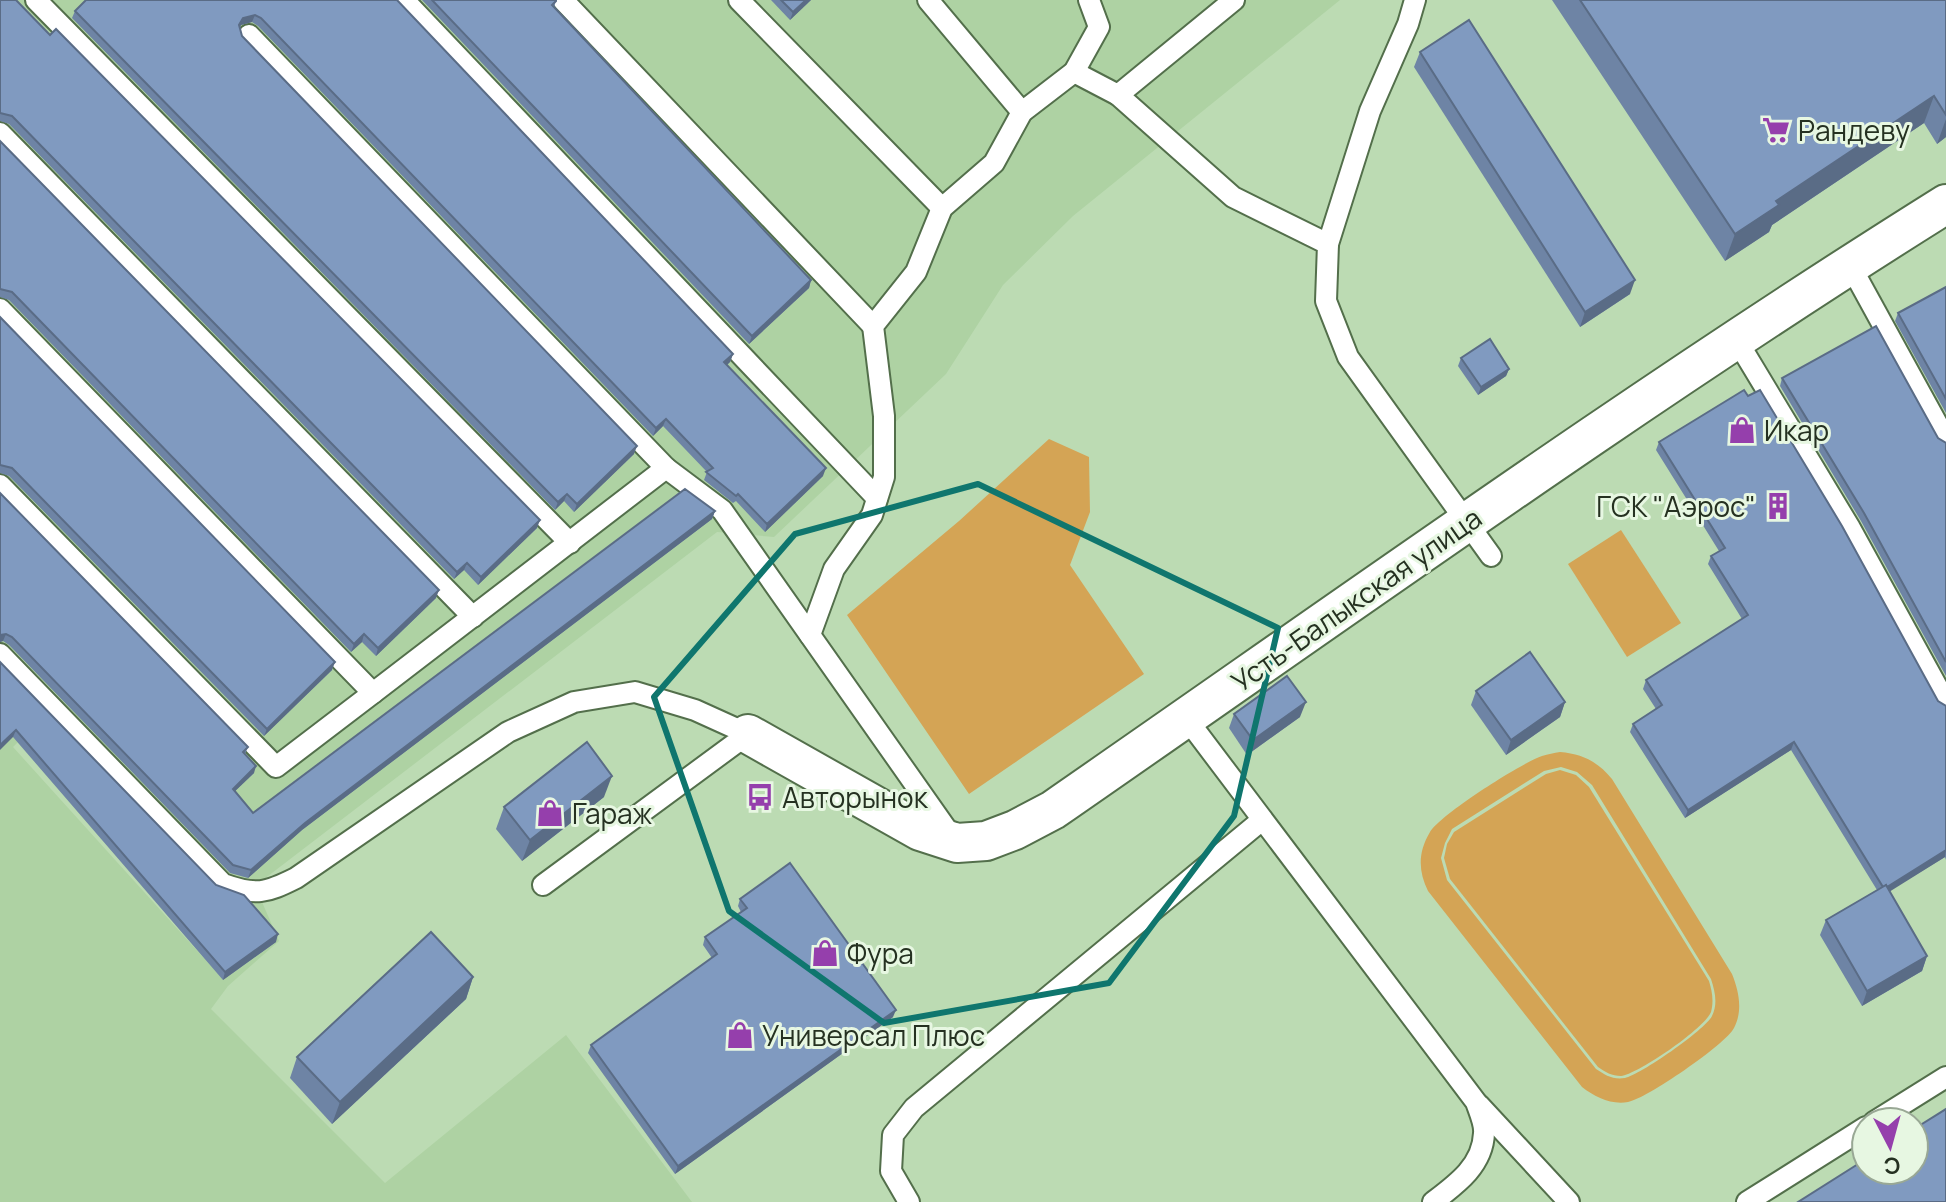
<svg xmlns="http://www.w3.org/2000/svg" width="1946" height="1202" font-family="Manrope,sans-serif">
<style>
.built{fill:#aed2a3;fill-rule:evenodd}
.green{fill:#d4a455;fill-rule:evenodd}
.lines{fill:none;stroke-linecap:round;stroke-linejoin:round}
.lane-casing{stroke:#536f4b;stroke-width:24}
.street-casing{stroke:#536f4b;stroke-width:42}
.lane{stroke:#fff;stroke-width:20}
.street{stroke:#fff;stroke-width:38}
.wall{fill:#6e84a5}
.shaded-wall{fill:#5a6c86}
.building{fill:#809ac0;stroke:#5a6c86;stroke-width:2}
.marked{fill:none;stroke:#0f766e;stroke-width:6;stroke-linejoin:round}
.labels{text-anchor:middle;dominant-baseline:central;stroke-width:6;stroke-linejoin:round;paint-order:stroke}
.poi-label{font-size:28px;fill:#253121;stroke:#e7f7e2;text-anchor:start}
.street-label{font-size:28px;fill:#253121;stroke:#e7f7e2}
</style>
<rect width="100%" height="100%" fill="#bcdbb3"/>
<!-- built -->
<path class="built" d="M0,0H1340L1073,216L1003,285L946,374L774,537L717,532L255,886L279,941L228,986L211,1009L385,1183L566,1035L692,1202H0ZM19,741L211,966L13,747Z"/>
<!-- green -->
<g class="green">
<polygon points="1049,439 1089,457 1090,512 1070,565 1144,674 969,794 847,615 959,521"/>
<polygon points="1621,530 1681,623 1627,657 1568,564"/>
<path d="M1560,752C1583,754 1598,762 1612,779L1732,974C1739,991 1743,1011 1734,1028C1726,1044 1646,1099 1628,1102C1611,1105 1595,1097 1582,1087L1428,891C1418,871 1418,852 1430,832C1440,815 1521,763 1542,756C1548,754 1554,753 1560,752ZM1561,767L1577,772L1592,785L1711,979C1715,991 1718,1004 1712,1016C1705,1030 1640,1075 1625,1078C1613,1080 1605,1075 1596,1069L1447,880L1441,858L1445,843L1452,829L1544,771Z"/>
<path d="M1560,770L1576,775L1589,787L1709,981C1712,991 1714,1001 1711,1012C1705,1028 1638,1074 1621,1076C1612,1076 1605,1072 1598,1067L1450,879L1444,858L1447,844L1454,832L1546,774Z"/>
</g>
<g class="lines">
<!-- lane casing -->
<g class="lane-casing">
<g id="lane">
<polyline points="36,0 570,543"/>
<polyline points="404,0 877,498"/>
<polyline points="563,0 873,326"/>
<polyline points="739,0 942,208"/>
<polyline points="928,0 1022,112"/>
<polyline points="249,35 666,468"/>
<polyline points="1074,72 1118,95 1234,0"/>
<polyline points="1118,95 1233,197 1328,244 1326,301 1348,357 1491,556"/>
<polyline points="0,133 473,617"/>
<polyline points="1328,244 1370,111 1408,24 1415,0"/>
<polyline points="1850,265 1946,440"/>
<polyline points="0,309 373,693 666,468 722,510 952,837"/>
<polyline points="1736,339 1850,528 1946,703"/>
<polyline points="0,485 276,767 373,693"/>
<polyline points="810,635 834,569 872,515 884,477 884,416 873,326 916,272 942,208 994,163 1022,112 1074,72 1099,27 1089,0"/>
<path d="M0,654L223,884C256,896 266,893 296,878L508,732L574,702L635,692L695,710L748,734L543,885"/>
<path d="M1186,718L1476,1102C1479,1111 1485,1124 1484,1133C1483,1165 1457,1184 1433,1202"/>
<polyline points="1479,1105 1569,1202"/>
<polyline points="1874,1122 1946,1077"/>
<polyline points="909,1202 891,1171 893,1135 914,1108 1262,820"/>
<polyline points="1747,1202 1866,1127"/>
</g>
</g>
<!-- street casing -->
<g class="street-casing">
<path id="street" d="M748,734L920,831L957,843L986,841L1015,830L1053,810C1349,605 1641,395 1946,204"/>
</g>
<!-- lane -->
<use href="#lane" class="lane"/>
<!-- street -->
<use href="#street" class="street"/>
</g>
<!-- wall -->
<g class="wall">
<polygon points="0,0 537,528 478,585 464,570 454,579 9,124 0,121"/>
<polygon points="397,0 733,354 730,362 727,365 823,476 765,532 736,501 733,503 704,480 707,472 663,426 653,436 258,26 252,22 241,25 240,27 242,36 634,454 574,512 564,501 555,510 72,18 75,11"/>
<polygon points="422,0 556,0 554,8 811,280 809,288 749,344"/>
<polygon points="771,0 811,0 790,20"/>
<polygon points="1552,0 1946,0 1946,137 1937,144 1924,123 1772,225 1769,232 1725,261"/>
<polygon points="1420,52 1630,294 1580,327 1414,67"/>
<polygon points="0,141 436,598 376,656 362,642 351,652 9,300 0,297"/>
<polygon points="1946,287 1946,413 1895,321 1898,313"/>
<polygon points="0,317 332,670 264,736 9,476 0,473"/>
<polygon points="1461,358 1509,369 1506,376 1478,395 1458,366"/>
<polygon points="1782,378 1938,438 1946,443 1946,676 1861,521 1780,386"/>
<polygon points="1659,442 1938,701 1946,706 1946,860 1945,857 1889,891 1927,956 1922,971 1862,1006 1820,935 1826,920 1877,890 1791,750 1685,818 1630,732 1633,724 1656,709 1643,689 1646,680 1742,619 1708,564 1711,556 1719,551 1656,450"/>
<polygon points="0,493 248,747 245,754 254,773 235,791 253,813 715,511 712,519 302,830 248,878 230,873 9,645 3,641 0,642"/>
<polygon points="0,662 216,885 276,942 223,980 13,737"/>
<polygon points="1476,691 1565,702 1560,717 1506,755 1471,705"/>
<polygon points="1234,714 1300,717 1247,755 1229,728"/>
<polygon points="604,797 522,861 496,829 504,807"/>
<polygon points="740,899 893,1017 675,1174 588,1053 591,1045 712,958 703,945 705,937 741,912 738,906"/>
<polygon points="473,977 466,999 332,1124 290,1078 297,1057"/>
</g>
<!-- shaded-wall -->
<g class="shaded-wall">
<polygon points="806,0 811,0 790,20 793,12"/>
<polygon points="255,15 252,22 241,25 236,32 243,18"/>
<polygon points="1934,96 1924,123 1772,225 1769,232 1725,261 1735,234 1776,201"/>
<polygon points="1946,119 1946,137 1937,144"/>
<polygon points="811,280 809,288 749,344 752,336"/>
<polygon points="1635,280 1630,294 1580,327 1585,312"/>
<polygon points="733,354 730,362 721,370 724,362"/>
<polygon points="1509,369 1506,376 1478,395 1481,387"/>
<polygon points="666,419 663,426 653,436 656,428"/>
<polygon points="637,446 634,454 574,512 577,504"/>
<polygon points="826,468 823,476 765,532 767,524"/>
<polygon points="567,494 564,501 555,510 558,502"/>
<polygon points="715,511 712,519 302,830 248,878 251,870 305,823"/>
<polygon points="540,520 537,528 478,585 481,577"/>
<polygon points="467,563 464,570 454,579 457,572"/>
<polygon points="439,590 436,598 376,656 378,648"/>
<polygon points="6,634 3,641 0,642 0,635"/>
<polygon points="364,634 362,642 351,652 354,644"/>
<polygon points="335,662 332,670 264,736 267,729"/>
<polygon points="1306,702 1300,717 1247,755 1253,740"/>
<polygon points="1565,702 1560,717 1506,755 1511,740"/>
<polygon points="16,730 13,737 0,750 0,745"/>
<polygon points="1794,742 1791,750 1685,818 1688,810"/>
<polygon points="256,766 254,773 230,796 233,789"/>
<polygon points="612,776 604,797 522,861 530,840"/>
<polygon points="1946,850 1945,857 1881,897 1884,888"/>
<polygon points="278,934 276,942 223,980 225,972"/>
<polygon points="1927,956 1922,971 1862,1006 1867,991"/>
<polygon points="473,977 466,999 332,1124 340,1102"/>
<polygon points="896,1010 893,1017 675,1174 678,1166"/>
</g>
<!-- building -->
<g class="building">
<polygon points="0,0 16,0 50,35 56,29 540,520 481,577 467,563 457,572 12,116 0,113"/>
<polygon points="86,0 397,0 733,354 724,362 826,468 767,524 738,494 736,496 706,472 713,468 666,419 656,428 261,18 255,15 243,18 239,25 242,36 637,446 577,504 567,494 558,502 75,11"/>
<polygon points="432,0 556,0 556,1 552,5 811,280 752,336"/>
<polygon points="781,0 806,0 793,12"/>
<polygon points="1580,0 1946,0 1946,115 1934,96 1776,201 1779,205 1735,234"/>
<polygon points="1469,20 1635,280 1585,312 1420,52"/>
<polygon points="0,141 439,590 378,648 364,634 354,644 12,292 0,289"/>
<polygon points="1946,287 1946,399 1898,313"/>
<polygon points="0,317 335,662 267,729 12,468 0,465"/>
<polygon points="1876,326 1938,438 1946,443 1946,662 1864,513 1782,378"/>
<polygon points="1490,339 1509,369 1481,387 1461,358"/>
<polygon points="1744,390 1748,396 1760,390 1842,526 1938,701 1946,706 1946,850 1887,887 1886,885 1883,887 1794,742 1688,810 1633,724 1662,705 1646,680 1748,615 1711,556 1725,548 1659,442"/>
<polygon points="685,489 715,511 305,823 251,870 233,865 12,637 6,634 0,635 0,493 248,747 243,752 256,766 233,789 253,813"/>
<polygon points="1530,652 1565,702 1511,740 1476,691"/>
<polygon points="0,662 216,885 244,895 278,934 225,972 16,730 0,745"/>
<polygon points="1287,676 1306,702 1253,740 1234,714"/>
<polygon points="587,742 612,776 530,840 504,807"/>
<polygon points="790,863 896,1010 678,1166 591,1045 717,954 705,937 747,908 740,899"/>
<polygon points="1886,885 1927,956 1867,991 1826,920"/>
<polygon points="431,932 473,977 340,1102 297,1057"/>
<polygon points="1946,1109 1946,1202 1798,1202 1866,1159 1866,1170 1914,1170 1914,1129"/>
</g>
<!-- marked area -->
<path class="marked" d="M978,484L1278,628L1234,816L1109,983L884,1023L729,911L654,697L795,534Z"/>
<!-- icons -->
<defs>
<g id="supermarket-bare" transform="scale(2.16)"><path d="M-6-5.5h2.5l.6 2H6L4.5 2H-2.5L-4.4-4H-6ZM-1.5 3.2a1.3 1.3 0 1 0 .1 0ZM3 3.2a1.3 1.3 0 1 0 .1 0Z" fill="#953fac" stroke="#e7f7e2" stroke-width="2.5" paint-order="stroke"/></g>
<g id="shop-bare" transform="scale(2.16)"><path d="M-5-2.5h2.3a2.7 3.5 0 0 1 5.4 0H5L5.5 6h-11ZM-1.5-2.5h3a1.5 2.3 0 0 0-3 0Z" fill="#953fac" stroke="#e7f7e2" stroke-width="2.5" paint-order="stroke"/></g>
<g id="building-bare" transform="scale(2.16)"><path d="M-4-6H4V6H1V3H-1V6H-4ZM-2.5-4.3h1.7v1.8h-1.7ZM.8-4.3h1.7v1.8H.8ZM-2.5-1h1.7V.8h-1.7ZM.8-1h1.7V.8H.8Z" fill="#953fac" stroke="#e7f7e2" stroke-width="2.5" paint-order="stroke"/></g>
<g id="bus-bare" transform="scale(2.16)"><path d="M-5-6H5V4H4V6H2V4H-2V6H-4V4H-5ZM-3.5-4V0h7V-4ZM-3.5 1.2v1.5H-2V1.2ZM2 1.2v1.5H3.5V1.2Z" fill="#953fac" stroke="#e7f7e2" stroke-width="2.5" paint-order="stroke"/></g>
</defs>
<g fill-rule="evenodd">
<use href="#supermarket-bare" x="1776" y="130"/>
<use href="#shop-bare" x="1742" y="430"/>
<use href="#building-bare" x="1778" y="506"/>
<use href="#bus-bare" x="760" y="797"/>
<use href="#shop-bare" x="550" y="813"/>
<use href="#shop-bare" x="825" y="953"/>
<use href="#shop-bare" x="740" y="1035"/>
</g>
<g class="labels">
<!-- poi labels -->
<g class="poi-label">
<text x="1798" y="130">Рандеву</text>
<text x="1764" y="430">Икар</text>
<text x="1756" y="506" text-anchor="end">ГСК "Аэрос"</text>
<text x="782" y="797">Авторынок</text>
<text x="572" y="813">Гараж</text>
<text x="847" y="953">Фура</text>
<text x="762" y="1035">Универсал Плюс</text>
</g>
<!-- street labels -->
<g class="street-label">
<text transform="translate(1356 599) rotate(-35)">Усть-Балыкская улица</text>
</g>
</g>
<!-- north arrow -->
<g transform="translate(1890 1146) rotate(174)"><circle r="38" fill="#e7f7e2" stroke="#99a895" stroke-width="2"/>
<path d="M0-6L14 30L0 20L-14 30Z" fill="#953fac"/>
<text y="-12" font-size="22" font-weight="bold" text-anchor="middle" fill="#253121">С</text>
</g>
</svg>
